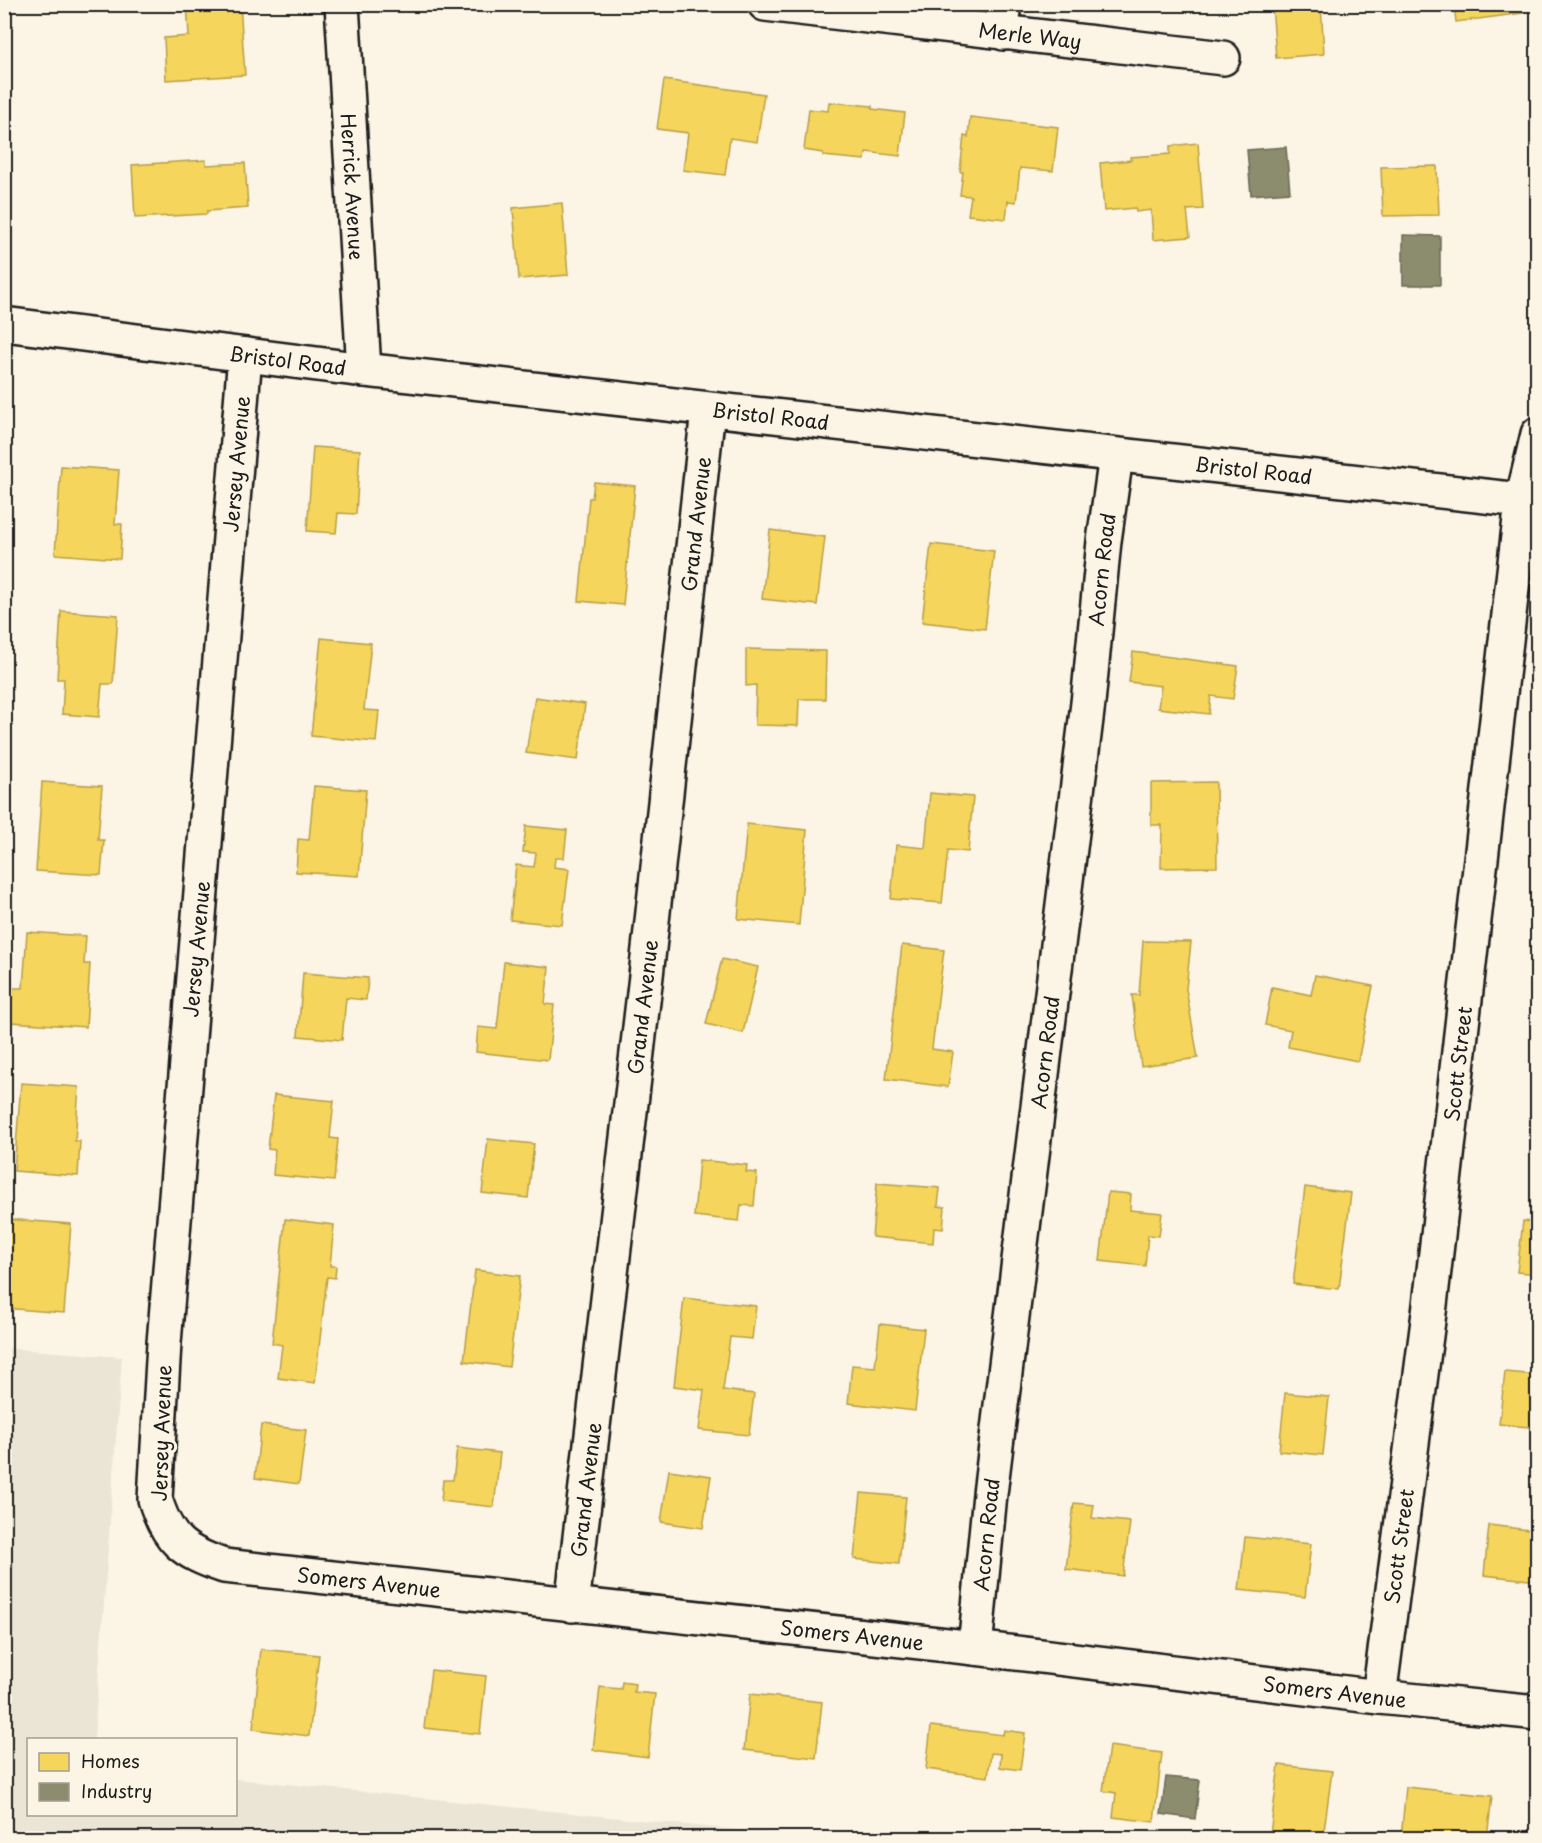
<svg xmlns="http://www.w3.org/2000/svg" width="1542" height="1843" font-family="'Playpen Sans',sans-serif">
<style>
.built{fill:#ebe5d6}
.homes{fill:#f6d55c;stroke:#b59e49;stroke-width:1.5}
.industry{fill:#8c8c6e;stroke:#6a6a55;stroke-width:1.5}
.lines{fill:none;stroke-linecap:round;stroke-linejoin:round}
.minor-casing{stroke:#1c1c1c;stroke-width:38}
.secondary-casing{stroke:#1c1c1c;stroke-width:38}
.minor{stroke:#fcf5e5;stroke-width:33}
.secondary{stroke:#fcf5e5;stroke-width:33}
.labels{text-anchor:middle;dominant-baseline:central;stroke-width:6;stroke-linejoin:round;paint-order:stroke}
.street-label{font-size:20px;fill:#1c1c1c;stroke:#fcf5e5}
</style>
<rect width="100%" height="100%" fill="#fcf5e5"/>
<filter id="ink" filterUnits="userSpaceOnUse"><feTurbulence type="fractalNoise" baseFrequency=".0167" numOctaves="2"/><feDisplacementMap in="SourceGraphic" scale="12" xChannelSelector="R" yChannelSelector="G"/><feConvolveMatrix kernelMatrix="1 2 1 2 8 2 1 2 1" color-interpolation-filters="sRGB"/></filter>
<g filter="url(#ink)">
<!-- built -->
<polygon class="built" points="4,1348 122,1357 94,1739 28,1740 28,1814 236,1814 236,1779 816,1838 5,1838"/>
<!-- homes -->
<g class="homes">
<polygon points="187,4 240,4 245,75 166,80 164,38 189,36"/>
<polygon points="1272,4 1321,4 1324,54 1276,58"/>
<polygon points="1441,4 1522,4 1523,13 1456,22 1454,6 1441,8"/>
<polygon points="664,80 764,94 757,142 730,138 725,175 683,170 688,133 657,129"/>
<polygon points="829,102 872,106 872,109 905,113 900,156 866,152 865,160 823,156 823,153 804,150 809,109 828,111"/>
<polygon points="970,117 1058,127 1053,171 1020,168 1016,202 1008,201 1006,219 968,215 971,196 960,195 963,172 960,172 964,136 968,137"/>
<polygon points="1198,143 1203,209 1187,210 1190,237 1153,240 1151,210 1136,212 1135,208 1104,211 1100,163 1131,160 1130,157 1170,154 1170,146"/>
<polygon points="206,160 206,165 245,163 248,208 207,211 207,214 135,218 132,165"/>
<polygon points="1437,166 1439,215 1383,216 1381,167"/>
<polygon points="562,203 568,275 519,279 513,208"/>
<polygon points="313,447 360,450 356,514 338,513 336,533 307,531"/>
<polygon points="61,466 119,470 115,524 122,524 120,559 55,554"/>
<polygon points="594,482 635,486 623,605 579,601 589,498 592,498"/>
<polygon points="770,530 825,537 817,605 762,599"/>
<polygon points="931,544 994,551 985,629 922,622"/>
<polygon points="61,611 118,615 113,684 102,684 99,717 62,714 64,679 57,679"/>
<polygon points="321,638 371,643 364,710 379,711 376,742 311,736"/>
<polygon points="746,649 826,651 825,699 799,699 798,726 755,725 756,685 746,686"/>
<polygon points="1133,652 1238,666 1233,699 1211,696 1209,714 1158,708 1161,686 1129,682"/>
<polygon points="535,697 585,704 578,760 526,753"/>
<polygon points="42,782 102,786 98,840 104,840 101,875 36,871"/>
<polygon points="1216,782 1217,867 1161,868 1162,825 1151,825 1151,783"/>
<polygon points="314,786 366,790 359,876 296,872 298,839 309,840"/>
<polygon points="930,793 973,797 968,852 948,850 942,903 891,899 896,845 925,848"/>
<polygon points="747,824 807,830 799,925 738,919"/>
<polygon points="526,826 567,830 564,858 555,858 554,867 569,869 562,925 510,920 516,865 534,867 536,853 523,852"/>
<polygon points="27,932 86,936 84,964 90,964 86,1027 10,1022 13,988 23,988"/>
<polygon points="1143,941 1191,942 1186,989 1198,1058 1141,1066 1132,995 1139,995"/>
<polygon points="902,945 944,950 932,1049 953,1052 948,1087 886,1079"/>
<polygon points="722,959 758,967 743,1033 706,1024"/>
<polygon points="504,962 549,967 545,1004 554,1005 548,1060 476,1052 478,1027 497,1029"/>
<polygon points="303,973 368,978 366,1000 346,998 342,1040 298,1036"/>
<polygon points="1315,975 1373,986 1358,1061 1288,1047 1291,1030 1265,1025 1272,987 1311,995"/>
<polygon points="21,1083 79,1087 75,1141 80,1141 78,1176 14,1171"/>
<polygon points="274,1095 334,1101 330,1138 338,1139 334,1181 273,1175 275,1150 268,1149"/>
<polygon points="488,1139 534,1144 528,1198 482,1193"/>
<polygon points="699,1160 747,1165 746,1172 757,1173 754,1206 741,1205 739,1221 694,1216"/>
<polygon points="877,1183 940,1188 938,1206 945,1207 943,1229 934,1228 933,1243 872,1237"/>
<polygon points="1305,1187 1351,1193 1339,1289 1293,1284"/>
<polygon points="1108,1192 1131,1194 1130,1210 1162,1213 1159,1236 1148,1235 1145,1266 1100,1261"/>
<polygon points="6,1219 71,1224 64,1313 4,1308"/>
<polygon points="285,1219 334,1225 330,1266 336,1266 335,1278 327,1277 315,1383 278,1378 282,1345 272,1343"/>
<polygon points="1523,1221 1538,1223 1538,1274 1517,1272"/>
<polygon points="475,1270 520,1276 509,1367 464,1361"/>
<polygon points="684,1298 756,1306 752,1339 730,1337 723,1390 754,1394 749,1435 699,1430 704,1390 674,1386"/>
<polygon points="880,1324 924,1329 915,1411 848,1403 852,1365 875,1367"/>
<polygon points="1505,1372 1538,1375 1538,1428 1499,1424"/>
<polygon points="1285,1393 1329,1397 1323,1455 1279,1451"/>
<polygon points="261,1425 306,1430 299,1484 255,1478"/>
<polygon points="457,1448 500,1453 494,1507 441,1501 443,1480 453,1480"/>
<polygon points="669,1470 711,1476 703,1528 661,1522"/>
<polygon points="861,1493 906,1497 899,1564 854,1559"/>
<polygon points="1074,1503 1094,1505 1092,1518 1130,1522 1123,1576 1066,1569"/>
<polygon points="1489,1525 1538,1531 1538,1581 1484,1575"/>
<polygon points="1245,1537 1311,1544 1305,1597 1239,1590"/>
<polygon points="261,1649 319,1655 309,1736 253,1729"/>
<polygon points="431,1670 486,1676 480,1734 424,1728"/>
<polygon points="622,1682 635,1684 634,1692 655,1694 648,1757 593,1750 600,1687 621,1689"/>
<polygon points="750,1694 822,1702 816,1758 744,1750"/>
<polygon points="931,1726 1003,1735 1004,1730 1025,1733 1020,1770 1000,1767 1001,1754 991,1753 988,1777 926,1769"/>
<polygon points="1109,1746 1162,1753 1154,1822 1113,1817 1116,1793 1103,1791"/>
<polygon points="1279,1765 1332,1771 1323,1838 1303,1838 1270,1834"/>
<polygon points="1406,1787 1492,1796 1487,1838 1401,1838"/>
</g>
<!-- industry -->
<g class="industry">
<polygon points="1286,147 1290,192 1251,195 1247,150"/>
<polygon points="1403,235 1440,236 1440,285 1403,285"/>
<polygon points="1166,1777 1200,1780 1195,1819 1161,1814"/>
</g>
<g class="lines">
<!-- minor casing -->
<g class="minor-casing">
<g id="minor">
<path id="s1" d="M342,4L364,370"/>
<path id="s2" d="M765,4L1223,58"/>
<polyline points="1002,4 1004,33"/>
<path id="s3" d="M245,355L164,1343L155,1499C168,1541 183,1552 224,1566L975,1648L1379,1697L1538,1713"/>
<path id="s4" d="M572,1605L646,976L708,410"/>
<path id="s5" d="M975,1648L990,1494L1088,703L1104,541L1116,456"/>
<path id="s6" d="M1379,1697L1430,1305L1522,501L1538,434"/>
</g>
</g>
<!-- secondary casing -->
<g class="secondary-casing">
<g id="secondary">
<path id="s7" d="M4,324L364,370L1538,502"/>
</g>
</g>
<!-- minor -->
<use href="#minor" class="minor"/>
<!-- secondary -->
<use href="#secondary" class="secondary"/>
</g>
</g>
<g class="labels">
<!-- street labels -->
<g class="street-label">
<text stroke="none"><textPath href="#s2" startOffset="267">Merle Way</textPath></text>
<text stroke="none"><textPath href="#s1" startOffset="183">Herrick Avenue</textPath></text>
<text stroke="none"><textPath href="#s7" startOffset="286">Bristol Road</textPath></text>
<text stroke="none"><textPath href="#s7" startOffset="772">Bristol Road</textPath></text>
<text transform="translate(236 464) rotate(-85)">Jersey Avenue</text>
<text stroke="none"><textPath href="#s7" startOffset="1258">Bristol Road</textPath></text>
<text stroke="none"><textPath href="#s4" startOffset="1088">Grand Avenue</textPath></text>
<text stroke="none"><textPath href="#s5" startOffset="1086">Acorn Road</textPath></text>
<text transform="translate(196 949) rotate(-85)">Jersey Avenue</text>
<text stroke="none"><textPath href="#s4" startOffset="602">Grand Avenue</textPath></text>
<text stroke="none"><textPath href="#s5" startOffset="600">Acorn Road</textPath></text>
<text stroke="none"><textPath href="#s6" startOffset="638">Scott Street</textPath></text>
<text transform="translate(161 1433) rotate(-88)">Jersey Avenue</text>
<text stroke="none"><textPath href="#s4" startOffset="116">Grand Avenue</textPath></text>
<text stroke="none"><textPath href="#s5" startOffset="114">Acorn Road</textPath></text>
<text stroke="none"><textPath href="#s6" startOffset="152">Scott Street</textPath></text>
<text stroke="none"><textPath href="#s3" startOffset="1395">Somers Avenue</textPath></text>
<text stroke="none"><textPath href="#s3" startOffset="1881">Somers Avenue</textPath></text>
<text stroke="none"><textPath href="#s3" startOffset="2367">Somers Avenue</textPath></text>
</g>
</g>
<!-- margin -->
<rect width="1542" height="1843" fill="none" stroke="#fcf5e5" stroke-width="24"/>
<rect x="12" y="12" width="1518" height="1819" fill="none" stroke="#1c1c1c" stroke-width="2" filter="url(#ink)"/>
<!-- legend -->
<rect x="27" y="1738" width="210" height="78" fill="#fcf5e5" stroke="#a29e95" stroke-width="1.5"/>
<rect x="39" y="1753" width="30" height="18" fill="#f6d55c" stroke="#a29e95" stroke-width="1.5"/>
<text x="81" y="1768" font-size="18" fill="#1c1c1c">Homes</text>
<rect x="39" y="1783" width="30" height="18" fill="#8c8c6e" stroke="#a29e95" stroke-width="1.5"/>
<text x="81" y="1798" font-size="18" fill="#1c1c1c">Industry</text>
</svg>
